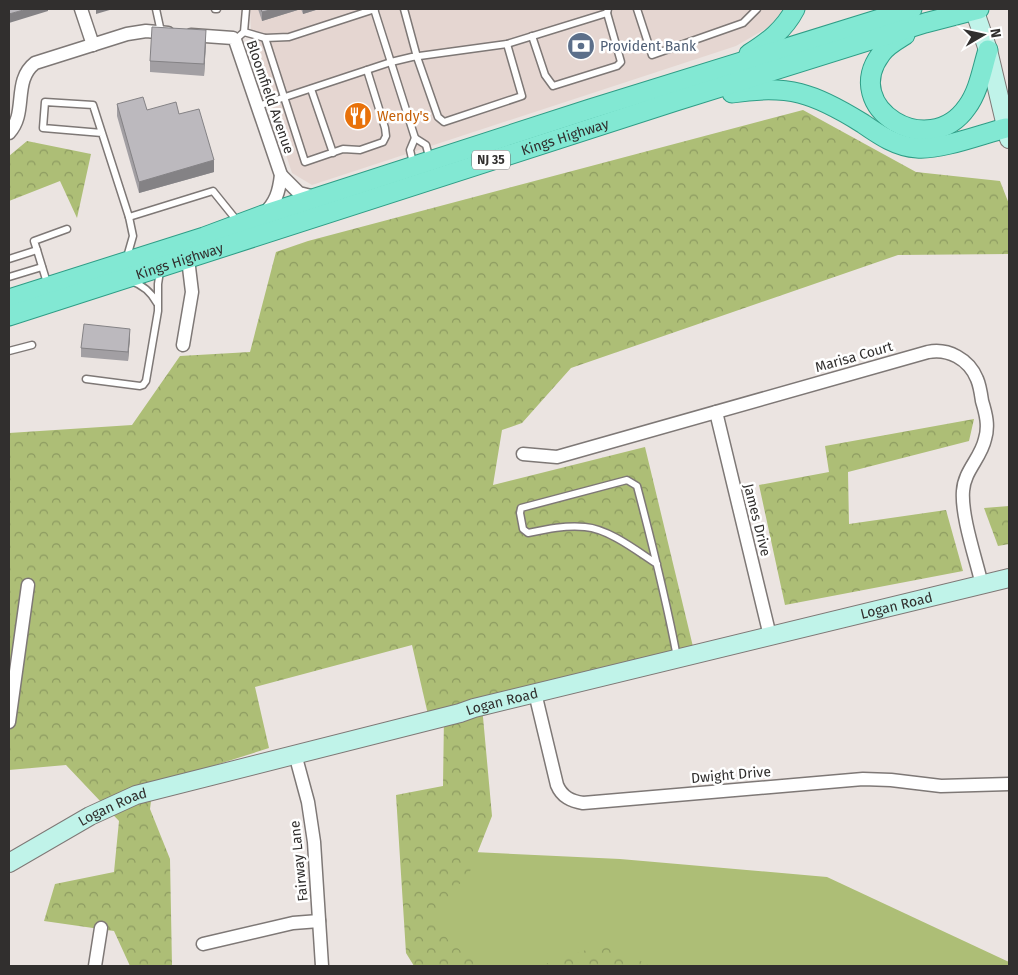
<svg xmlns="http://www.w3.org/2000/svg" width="1018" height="975" font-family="'Fira Sans',sans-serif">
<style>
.built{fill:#e5d6d1}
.grass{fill:#adbe76}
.forest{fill:url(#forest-crowns)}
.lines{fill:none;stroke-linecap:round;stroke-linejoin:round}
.lane-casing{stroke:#7e7876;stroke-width:9}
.street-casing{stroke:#7e7876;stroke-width:15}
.secondary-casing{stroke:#7e7876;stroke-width:20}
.primary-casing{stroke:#2f9d86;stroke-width:21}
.lane{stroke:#fff;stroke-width:6}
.street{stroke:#fff;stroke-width:12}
.secondary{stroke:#c0f3e9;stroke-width:18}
.primary{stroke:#82e8d3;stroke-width:19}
.wall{fill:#a29fa3}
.shaded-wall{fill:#848285}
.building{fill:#bcb9be;stroke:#848285}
.labels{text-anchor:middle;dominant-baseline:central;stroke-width:5;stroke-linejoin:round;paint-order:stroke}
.shield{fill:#fff;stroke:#6f6d6d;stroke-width:1}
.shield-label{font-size:12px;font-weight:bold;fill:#312f2e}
.service-label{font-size:14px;fill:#4e5e75;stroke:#fff;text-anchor:start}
.street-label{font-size:14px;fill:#312f2e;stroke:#fff}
.food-label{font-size:14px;fill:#c56008;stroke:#fff;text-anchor:start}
</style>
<defs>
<pattern id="forest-crowns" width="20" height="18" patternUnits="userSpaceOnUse" patternTransform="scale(1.25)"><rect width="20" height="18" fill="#adbe76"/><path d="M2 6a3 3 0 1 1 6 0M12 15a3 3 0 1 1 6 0" fill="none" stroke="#8d9b61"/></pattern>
</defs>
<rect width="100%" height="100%" fill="#ebe4e1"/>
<!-- built -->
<polygon class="built" points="250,9 786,9 781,20 736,46 312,185 292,173 252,53"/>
<!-- grass -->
<polygon class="grass" points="453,851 620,859 827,877 1009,962 1009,966 435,966 407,903"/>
<!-- forest -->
<g class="forest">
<polygon points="803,110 916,172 1000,181 1009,204 1009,254 898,255 571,368 522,423 502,430 493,485 645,447 695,655 482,706 492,816 469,874 434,911 448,940 479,966 414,966 406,953 396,795 443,786 444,716 429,719 412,645 255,687 269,748 153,785 150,809 170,859 172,966 130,966 114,931 44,921 55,884 114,872 119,821 66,765 9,770 9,433 132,425 180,356 250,352 276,252 308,241"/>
<polygon points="27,141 91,154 77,218 60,181 9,201 9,156"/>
<polygon points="974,419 969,441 848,472 849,524 946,510 963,571 785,605 759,485 829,472 825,446"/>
<polygon points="1009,506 1009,544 998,546 984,508"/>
<polygon points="604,944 651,966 539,966"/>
</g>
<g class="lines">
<!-- lane casing -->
<g class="lane-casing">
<g id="lane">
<polyline points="156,9 161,32"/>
<polyline points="215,9 217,9"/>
<polyline points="374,9 415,138"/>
<polyline points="404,9 417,57 438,117 444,122 522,96 507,44"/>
<polyline points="637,9 652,55 743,23 757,9"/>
<polyline points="244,32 265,38 289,37 375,9"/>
<polyline points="532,36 545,75 553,86 617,66 621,62 607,13"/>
<polyline points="265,38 305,162 343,149 360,150 383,142 386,136 385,128 367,70"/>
<polyline points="235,40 244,32 246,9"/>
<polyline points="311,89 333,153"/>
<polyline points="258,106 391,62 412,57 507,44 607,13 608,9"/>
<polyline points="102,133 43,128 45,102 93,105 129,217 213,191 238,222"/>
<polyline points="413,163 410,150 415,138 426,145 430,160"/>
<polyline points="37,250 34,241 67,229"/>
<polyline points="127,257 133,236 129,217"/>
<polyline points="9,259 37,250 48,286"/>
<polyline points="9,277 42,267"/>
<path d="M131,281C143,285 151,292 157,303"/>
<polyline points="9,351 32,345"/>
<polyline points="86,379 140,386 143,385 146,381 158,311 158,284 160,271"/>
<path d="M657,564C637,551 609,529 585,527C566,525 547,529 528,533L523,529L520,513L521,508L627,480L637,486C652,543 666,599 677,657"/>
</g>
</g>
<!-- street casing -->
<g class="street-casing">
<g id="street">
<polyline points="81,9 93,45"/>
<path d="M191,35L233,38L235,40L281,175C279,192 276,202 264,214"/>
<path d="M9,133C28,113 12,81 35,63L127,34L146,31L168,33"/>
<polyline points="281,175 299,193 315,197"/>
<polyline points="183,345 192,292 188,259"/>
<polyline points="716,412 770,636"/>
<path d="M523,454L557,457L928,352C948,348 969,359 977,379C980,386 981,394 982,401C986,414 989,426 985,439C981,458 964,471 963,491C961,516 976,559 982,585"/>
<path d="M535,693L557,785C562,797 571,801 583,803L863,779L891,780L941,786L1009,784"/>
<polyline points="9,722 28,585"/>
<polyline points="295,754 308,802 314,842 322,966"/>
<polyline points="203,944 293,923 319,921"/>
<polyline points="95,966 101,928"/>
</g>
</g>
<!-- secondary casing -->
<g class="secondary-casing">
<g id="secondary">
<polyline points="974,9 988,50 1009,139"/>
<path id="s1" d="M9,863L90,816L136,795L460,713L474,708L1009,578"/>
</g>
</g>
<!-- primary casing -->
<g class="primary-casing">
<g id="primary">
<path d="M905,35C897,40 886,46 881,54C840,108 929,162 967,107C979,91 982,69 988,50"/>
<path d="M749,54C768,42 784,30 795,9"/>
<path d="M732,93C788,84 814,93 862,123C878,134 896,147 917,148C941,150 982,134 1006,128"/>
<polyline points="9,299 204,237 263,215 590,109 912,9"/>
<path id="s2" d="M9,316L676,101L925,23L979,9"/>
</g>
</g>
<!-- lane -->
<use href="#lane" class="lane"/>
<!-- street -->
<use href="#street" class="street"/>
<!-- secondary -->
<use href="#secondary" class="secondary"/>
<!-- primary -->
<use href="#primary" class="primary"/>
</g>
<!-- wall -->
<g class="wall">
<polygon points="258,9 319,9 303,14 301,9 262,21"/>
<polygon points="206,42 204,76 150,72 150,61"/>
<polygon points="117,104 147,110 179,114 214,172 139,193 117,116"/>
<polygon points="130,337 128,361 81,357 81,348"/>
</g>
<!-- shaded-wall -->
<g class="shaded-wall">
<polygon points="27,9 48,9 48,11 9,23 9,14"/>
<polygon points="96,9 113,9 96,14"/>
<polygon points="274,9 301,9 262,21 262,12"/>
<polygon points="303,9 319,9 303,14"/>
<polygon points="206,30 206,42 204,76 204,64"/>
<polygon points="214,160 214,172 139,193 139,182"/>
<polygon points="130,329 130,337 128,361 128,352"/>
</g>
<!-- building -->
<g class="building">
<polygon points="9,9 27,9 9,14"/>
<polygon points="261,9 274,9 262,12"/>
<polygon points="152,27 206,30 204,64 150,61"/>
<polygon points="143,97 147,110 176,102 179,114 199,109 214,160 139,182 117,104"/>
<polygon points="84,324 130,329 128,352 81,348"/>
</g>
<!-- icons -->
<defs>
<g id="bank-disc" transform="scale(1.4375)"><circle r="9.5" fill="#5c6f8a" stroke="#fff"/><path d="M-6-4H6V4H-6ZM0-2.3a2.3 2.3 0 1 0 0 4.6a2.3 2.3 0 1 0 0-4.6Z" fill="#fff"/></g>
<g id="restaurant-disc" transform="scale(1.4375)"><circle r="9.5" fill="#e8710a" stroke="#fff"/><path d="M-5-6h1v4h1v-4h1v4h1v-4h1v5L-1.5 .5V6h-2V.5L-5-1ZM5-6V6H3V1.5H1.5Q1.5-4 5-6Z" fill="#fff"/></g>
</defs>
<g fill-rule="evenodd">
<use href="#bank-disc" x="581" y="46"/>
<use href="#restaurant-disc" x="358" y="116"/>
</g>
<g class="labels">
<!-- shield labels -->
<rect class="shield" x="472" y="150.5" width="38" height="19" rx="4"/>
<g class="shield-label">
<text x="491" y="160">NJ 35</text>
</g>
<!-- service labels -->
<g class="service-label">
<text x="600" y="46">Provident Bank</text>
</g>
<!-- street labels -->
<g class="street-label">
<text transform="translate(270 97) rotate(71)">Bloomfield Avenue</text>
<text stroke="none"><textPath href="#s2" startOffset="584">Kings Highway</textPath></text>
<text stroke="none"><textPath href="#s2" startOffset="179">Kings Highway</textPath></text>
<text transform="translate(854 357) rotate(-16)">Marisa Court</text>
<text transform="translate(757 520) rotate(76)">James Drive</text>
<text stroke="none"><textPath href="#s1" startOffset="928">Logan Road</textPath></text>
<text stroke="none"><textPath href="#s1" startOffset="522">Logan Road</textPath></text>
<text transform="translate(731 775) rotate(-5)">Dwight Drive</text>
<text stroke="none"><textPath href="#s1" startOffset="118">Logan Road</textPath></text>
<text transform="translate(299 861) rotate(-96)">Fairway Lane</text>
</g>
<!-- food labels -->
<g class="food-label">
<text x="377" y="116">Wendy's</text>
</g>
</g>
<!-- border -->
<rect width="1018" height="975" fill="none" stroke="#312f2e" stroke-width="20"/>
<!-- north arrow -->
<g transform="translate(983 35) rotate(81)" stroke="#ffffff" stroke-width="4" paint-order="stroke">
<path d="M0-4L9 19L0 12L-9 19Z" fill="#312f2e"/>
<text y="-8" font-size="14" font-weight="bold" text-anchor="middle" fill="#312f2e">N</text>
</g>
</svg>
